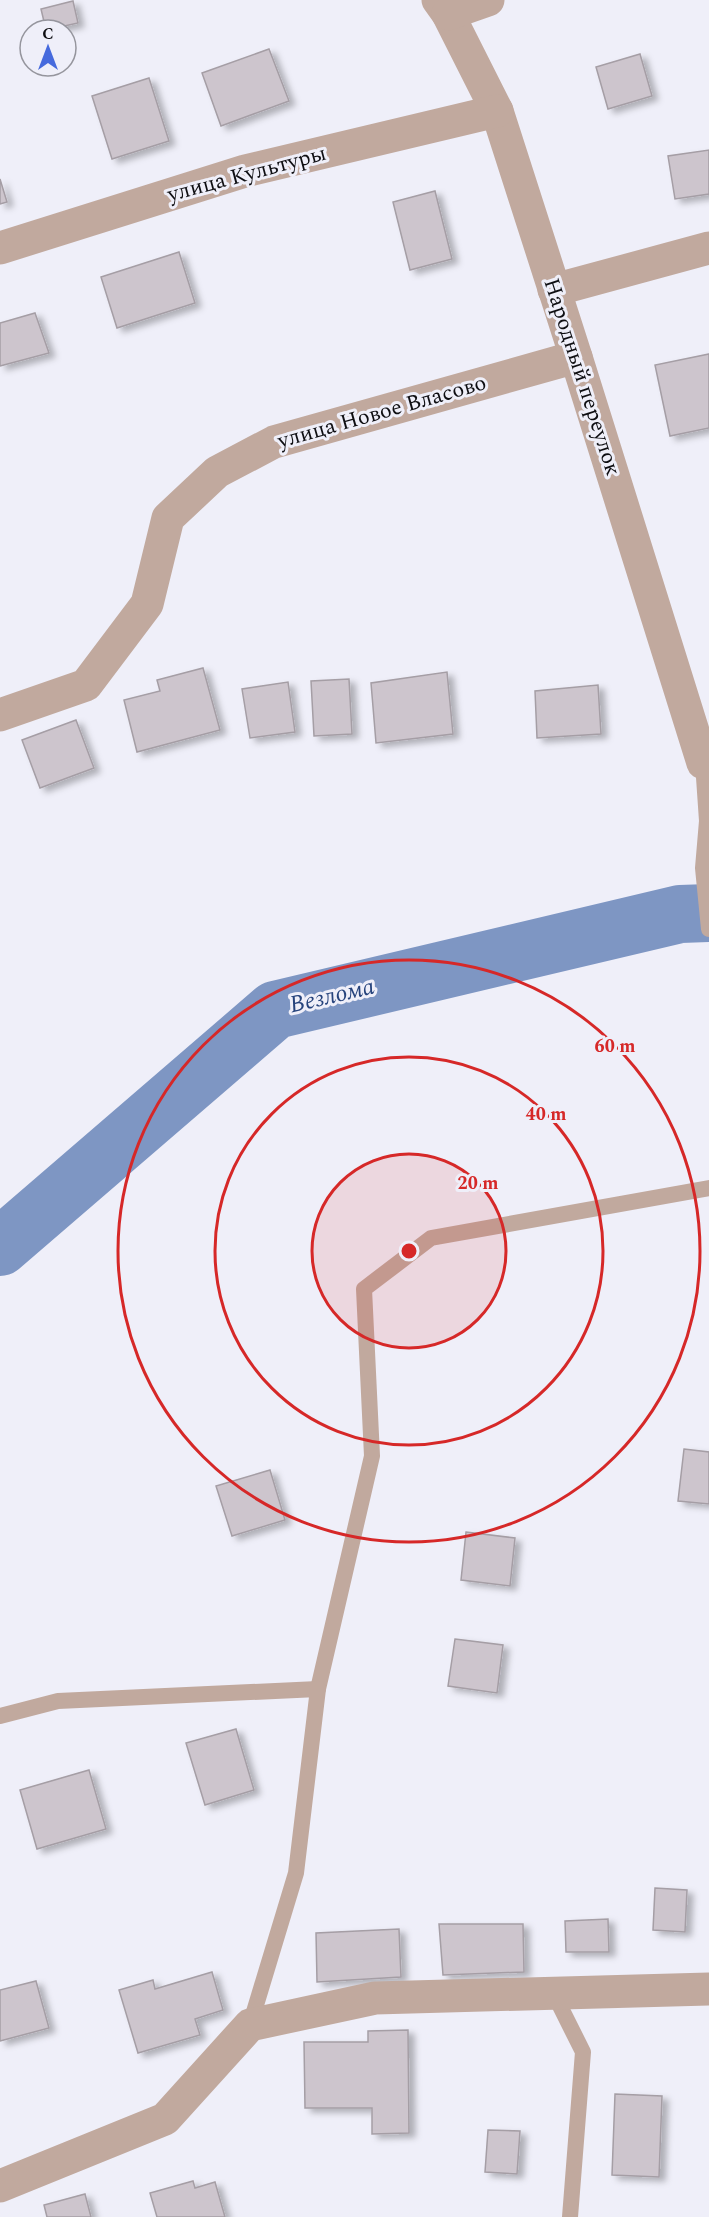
<svg xmlns="http://www.w3.org/2000/svg" width="709" height="2217" font-family="Spectral,serif">
<style>
.lines{fill:none;stroke-linecap:round;stroke-linejoin:round}
.river{stroke:#7e96c3;stroke-width:58}
.building{fill:#cdc5cd;stroke:#a59ea5;stroke-width:1.5;filter:url(#shadow)}
.service{stroke:#c1a99e;stroke-width:16}
.minor{stroke:#c1a99e;stroke-width:33}
.ring{fill:none;stroke:#d62828;stroke-width:3}
.labels{text-anchor:middle;dominant-baseline:central;stroke-width:6;stroke-linejoin:round;paint-order:stroke}
.street-label{font-size:22px;fill:#0e0e12;stroke:#efeff9}
.water-label{font-size:24px;font-style:italic;fill:#26437c;stroke:#efeff9}
.centre{fill:#d62828;stroke:#efeff9;stroke-width:3}
.ring-label{font-size:18px;text-anchor:middle;font-weight:bold;fill:#d62828;stroke:#efeff9;stroke-width:6;stroke-linejoin:round;paint-order:stroke}
</style>
<defs>
<filter id="shadow"><feDropShadow dx="6" dy="4" stdDeviation="3" flood-color="#0004"/></filter>
</defs>
<rect width="100%" height="100%" fill="#efeff9"/>
<g class="lines">
<!-- river -->
<polyline class="river" points="0,1247 275,1010 680,914 709,913"/>
</g>
<!-- building -->
<g class="building">
<polygon points="73,1 78,23 46,30 41,9"/>
<polygon points="269,49 289,101 221,126 202,73"/>
<polygon points="640,54 652,96 608,109 596,67"/>
<polygon points="149,78 169,141 112,159 92,96"/>
<polygon points="709,150 709,194 675,199 668,156"/>
<polygon points="0,179 7,202 0,204"/>
<polygon points="435,191 452,259 410,270 393,202"/>
<polygon points="179,252 195,303 117,328 101,277"/>
<polygon points="35,313 49,353 0,366 0,323"/>
<polygon points="709,354 709,428 670,436 655,365"/>
<polygon points="203,668 220,730 137,752 124,700 160,691 157,680"/>
<polygon points="447,672 453,734 376,743 371,683"/>
<polygon points="349,679 352,734 314,736 311,681"/>
<polygon points="288,682 295,732 250,738 242,689"/>
<polygon points="598,685 601,734 537,738 535,691"/>
<polygon points="76,720 94,768 40,788 22,740"/>
<polygon points="684,1449 709,1452 709,1504 678,1501"/>
<polygon points="270,1470 285,1520 232,1536 216,1486"/>
<polygon points="466,1532 515,1538 510,1586 461,1580"/>
<polygon points="455,1639 503,1645 497,1693 448,1686"/>
<polygon points="236,1729 254,1790 205,1805 186,1743"/>
<polygon points="89,1770 106,1829 37,1849 20,1790"/>
<polygon points="655,1888 687,1890 685,1932 653,1930"/>
<polygon points="608,1919 609,1952 566,1952 565,1921"/>
<polygon points="439,1924 523,1924 524,1972 443,1975"/>
<polygon points="399,1929 401,1977 317,1982 316,1933"/>
<polygon points="212,1972 223,2010 195,2019 200,2035 138,2053 119,1990 153,1980 155,1989"/>
<polygon points="36,1981 49,2028 0,2041 0,1990"/>
<polygon points="408,2030 409,2133 372,2134 372,2108 305,2108 304,2042 368,2042 368,2031"/>
<polygon points="615,2094 662,2096 659,2177 612,2175"/>
<polygon points="488,2130 520,2131 517,2174 485,2172"/>
<polygon points="193,2181 195,2188 215,2182 225,2217 157,2217 150,2193"/>
<polygon points="85,2194 91,2217 47,2217 44,2205"/>
</g>
<g class="lines">
<!-- service -->
<g class="service">
<polyline points="703,763 707,821 703,868 709,929"/>
<polyline points="318,1689 372,1456 364,1289 431,1238 709,1188"/>
<polyline points="0,1716 58,1701 318,1689 296,1873 250,2025"/>
<polyline points="554,1994 583,2052 570,2217"/>
</g>
<!-- minor -->
<g class="minor">
<polyline points="438,0 448,14 497,111 576,357 703,763 709,763"/>
<polyline points="448,14 488,0"/>
<polyline points="0,248 245,171 497,111"/>
<polyline points="554,290 709,248"/>
<polyline points="0,715 86,685 147,604 168,518 217,472 274,442 576,357"/>
<polyline points="0,2186 165,2119 250,2025 375,1998 709,1989"/>
</g>
</g>
<!-- distance rings -->
<circle cx="409" cy="1251" r="97" fill="#d62828" fill-opacity=".12"/>
<g class="ring">
<circle cx="409" cy="1251" r="97"/>
<circle cx="409" cy="1251" r="194"/>
<circle cx="409" cy="1251" r="291"/>
</g>
<g class="labels">
<!-- street labels -->
<g class="street-label">
<text transform="translate(247 174) rotate(-15)">улица Культуры</text>
<text transform="translate(582 377) rotate(72)">Народный переулок</text>
<text transform="translate(382 412) rotate(-16)">улица Новое Власово</text>
</g>
<!-- water labels -->
<g class="water-label">
<text transform="translate(332 996) rotate(-13)">Везлома</text>
</g>
</g>
<circle cx="409" cy="1251" r="9" class="centre"/>
<g class="ring-label">
<text x="615" y="1052">60 m</text>
<text x="546" y="1120">40 m</text>
<text x="478" y="1189">20 m</text>
</g>
<!-- north arrow -->
<g transform="translate(48 48)"><circle r="28" fill="#efeff9" stroke="#95959d" stroke-width="1.5"/>
<path d="M0-4.5L10 22L0 15L-10 22Z" fill="#466add"/>
<text y="-9" font-size="16" font-weight="bold" text-anchor="middle" fill="#0e0e12">С</text>
</g>
</svg>
